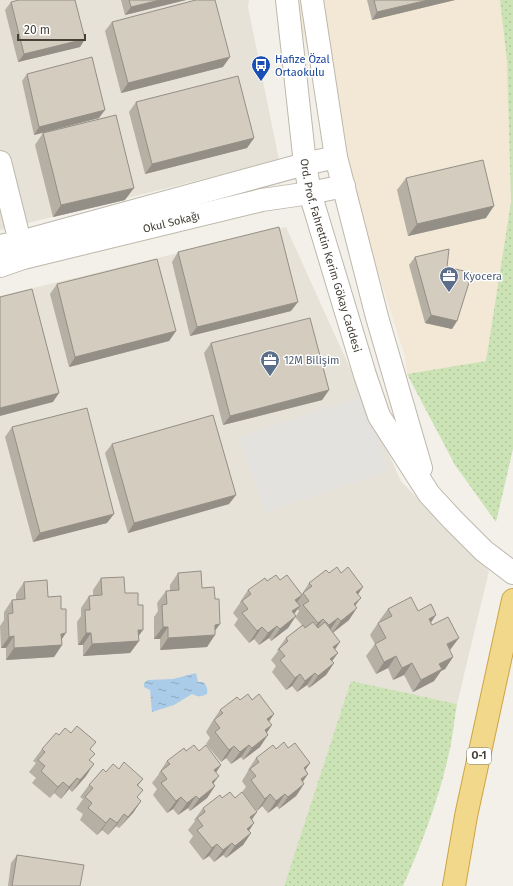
<svg xmlns="http://www.w3.org/2000/svg" width="513" height="886" font-family="'Fira Sans',sans-serif">
<style>
.residential{fill:#e6e2d7}
.commercial{fill:#f2e8d5}
.grass{fill:url(#grass-dots)}
.parking{fill:#e4e2df}
.water{fill:url(#water-ripples)}
.lines{fill:none;stroke-linecap:round;stroke-linejoin:round}
.minor-casing{stroke:#bdb8ac;stroke-width:24}
.tertiary-casing{stroke:#bdb8ac;stroke-width:24}
.trunk-casing{stroke:#cea446;stroke-width:24}
.minor{stroke:#fff;stroke-width:22}
.tertiary{stroke:#fff;stroke-width:22}
.trunk{stroke:#f2d88a;stroke-width:22}
.wall{fill:#b5afa4;fill-rule:evenodd}
.shaded-wall{fill:#948f86}
.building{fill:#d3ccbf;stroke:#948f86}
.labels{text-anchor:middle;dominant-baseline:central;stroke-width:3;stroke-linejoin:round;paint-order:stroke}
.shield{fill:#fff;stroke:#7d7a73;stroke-width:1}
.shield-label{font-size:10px;font-weight:bold;fill:#454137}
.transit-label{font-size:11px;fill:#164399;stroke:#fff;text-anchor:start}
.street-label{font-size:11px;fill:#454137;stroke:#fff}
.service-label{font-size:11px;fill:#4e5e75;stroke:#fff;text-anchor:start}
</style>
<defs>
<pattern id="grass-dots" width="8" height="8" patternUnits="userSpaceOnUse"><rect width="8" height="8" fill="#cce3b5"/><path d="M2 2h.1M6 6h.1" fill="none" stroke="#b1c49c" stroke-width="1.8" stroke-linecap="round"/></pattern>
<pattern id="water-ripples" width="26" height="14" patternUnits="userSpaceOnUse"><rect width="26" height="14" fill="#aacce9"/><path d="M2 4q2-2 4 0t4 0M15 11q2-2 4 0t4 0" fill="none" stroke="#8ca7be"/></pattern>
</defs>
<rect width="100%" height="100%" fill="#f2f0e8"/>
<!-- residential -->
<g class="residential">
<polygon points="0,0 249,0 248,7 279,160 0,230"/>
<polygon points="286,227 401,481 428,510 489,571 457,704 351,682 284,886 0,886 0,296"/>
</g>
<!-- commercial -->
<polygon class="commercial" points="300,0 500,0 507,61 511,202 486,362 407,374 405,357 301,28"/>
<!-- grass -->
<g class="grass">
<polygon points="500,0 513,0 513,449 496,522 455,465 407,374 486,361 511,202 507,61"/>
<path d="M351,681L457,704C454,720 453,737 449,753C439,799 422,843 403,886H284Z"/>
</g>
<!-- parking -->
<polygon class="parking" points="363,396 388,471 265,512 239,437"/>
<!-- water -->
<path class="water" d="M196,673L198,682H203C207,686 208,689 207,694C201,697 198,697 192,694L174,705L152,712L150,690L144,687V683L148,680L173,679Z"/>
<g class="lines">
<!-- minor casing -->
<g class="minor-casing">
<polyline id="minor" points="0,162 20,242 23,258"/>
</g>
<!-- tertiary casing -->
<g class="tertiary-casing">
<g id="tertiary">
<path id="s1" d="M287,0L305,164L310,193L365,375L379,416L429,494L452,519L484,551L513,573"/>
<polyline points="312,0 336,157 377,317 421,468"/>
<polyline points="0,246 20,242 305,164 336,157"/>
<path id="s2" d="M0,266L23,258L262,200L310,193L344,186"/>
</g>
</g>
<!-- trunk casing -->
<g class="trunk-casing">
<polyline id="trunk" points="454,886 466,816 513,600"/>
</g>
<!-- minor -->
<use href="#minor" class="minor"/>
<!-- tertiary -->
<use href="#tertiary" class="tertiary"/>
<!-- trunk -->
<use href="#trunk" class="trunk"/>
</g>
<!-- wall -->
<g class="wall">
<polygon points="121,0 186,0 125,15"/>
<polygon points="367,0 455,0 372,20"/>
<polygon points="11,2 85,39 80,47 18,62 5,10"/>
<polygon points="112,22 223,67 121,93 105,31"/>
<polygon points="27,74 99,118 34,135 22,81"/>
<polygon points="136,102 254,138 247,148 145,174 129,112"/>
<polygon points="43,133 125,200 53,217 35,145"/>
<polygon points="406,178 486,218 408,236 397,190"/>
<polygon points="178,252 291,311 190,336 172,262"/>
<polygon points="415,257 447,267 457,321 452,329 425,323 409,265"/>
<polygon points="57,284 176,331 169,341 69,367 50,294"/>
<polygon points="211,343 329,390 322,400 223,425 204,353"/>
<polygon points="12,427 107,523 33,542 5,437"/>
<polygon points="112,444 236,495 229,504 128,533 105,453"/>
<polygon points="178,573 202,588 215,631 207,647 160,650 160,639 154,639 154,617 158,611 157,603 166,591 170,591 170,585"/>
<path d="M329,573L358,595L355,606L349,620L333,633L335,650L338,653L332,661L334,663L326,675L309,688L307,685L297,692L292,686L286,690L272,672L276,666L271,660L278,651L277,650L286,638L302,625L295,617L288,628L271,641L269,638L259,645L254,639L249,643L234,625L238,619L233,613L240,603V602L248,590L267,581L280,580L302,594L309,583ZM298,609L299,611L296,616L294,614Z"/>
<polygon points="101,578 125,593 138,636 139,641 130,653 83,656 83,645 78,645 77,622 81,616 81,608 89,596 93,596 93,590"/>
<polygon points="24,582 48,597 62,640 62,645 54,657 6,660 6,648 1,648 0,626 4,620 4,612 12,600 16,600 16,594"/>
<polygon points="388,609 418,611 431,624 450,651 453,657 445,669 441,671 434,681 413,692 404,675 393,680 388,668 376,674 366,656 375,644 370,635 378,623 380,622 379,621"/>
<polygon points="240,700 274,714 269,721 266,733 260,747 243,760 241,757 231,764 226,758 221,762 206,744 210,738 206,732 212,722 220,710"/>
<polygon points="59,735 91,750 90,761 86,776 72,792 69,789 61,799 54,793 50,798 32,783 36,778 29,772 36,763 33,761 42,749"/>
<polygon points="288,748 310,763 305,770 303,782 304,784 296,796 279,809 277,806 268,813 262,806 257,811 242,792 246,787 242,781 248,771 248,770 256,758 276,749"/>
<polygon points="186,751 199,751 221,765 216,772 213,784 215,786 207,798 190,811 188,808 178,815 173,809 167,813 153,795 157,789 152,783 159,774 159,773 167,761"/>
<polygon points="119,769 143,779 138,786 137,797 141,801 133,813 119,828 116,826 108,835 102,830 97,835 80,820 83,814 76,809 83,799 80,797 89,785 106,772"/>
<polygon points="222,798 257,812 252,820 254,823 249,831 251,833 243,845 226,858 223,855 214,862 209,856 203,860 189,842 193,836 188,830 195,821 194,820 203,808"/>
<polygon points="17,855 80,886 8,886 11,863"/>
</g>
<!-- shaded-wall -->
<g class="shaded-wall">
<polygon points="160,0 186,0 125,15 131,7"/>
<polygon points="428,0 455,0 372,20 377,12"/>
<polygon points="85,39 80,47 18,62 24,54"/>
<polygon points="230,57 223,67 121,93 128,83"/>
<polygon points="105,110 99,118 34,135 39,127"/>
<polygon points="254,138 247,148 145,174 152,164"/>
<polygon points="134,188 125,200 53,217 61,205"/>
<polygon points="494,206 486,218 408,236 417,224"/>
<polygon points="298,302 291,311 190,336 197,327"/>
<polygon points="431,315 457,321 452,329 425,323"/>
<polygon points="176,331 169,341 69,367 75,357"/>
<polygon points="329,390 322,400 223,425 230,416"/>
<polygon points="59,393 53,402 0,416 0,408"/>
<polygon points="236,495 229,504 128,533 134,523"/>
<polygon points="114,514 107,523 33,542 40,533"/>
<polygon points="363,587 355,599 356,592"/>
<polygon points="302,595 294,607 295,600"/>
<polygon points="361,598 352,610 354,604"/>
<polygon points="300,606 291,618 292,611"/>
<polygon points="357,608 349,620 332,633 341,621"/>
<polygon points="436,615 428,627 429,619"/>
<polygon points="296,616 288,628 271,641 280,629"/>
<polygon points="338,618 330,630 320,637 329,625"/>
<polygon points="323,619 315,631 310,635 318,623"/>
<polygon points="220,624 212,635 215,635 207,647 160,650 168,638 215,625"/>
<polygon points="277,626 269,638 259,645 268,633"/>
<polygon points="163,627 168,627 160,639 154,639"/>
<polygon points="262,627 254,639 249,643 257,631"/>
<polygon points="138,630 143,630 135,641 139,641 130,653 83,656 92,644"/>
<polygon points="66,633 58,645 62,645 54,657 6,660 14,648 61,634"/>
<polygon points="86,633 91,633 83,645 78,645"/>
<polygon points="14,636 6,648 1,648 9,637"/>
<polygon points="459,638 450,650 447,644"/>
<polygon points="340,642 332,654 333,647"/>
<polygon points="338,653 329,665 330,659"/>
<polygon points="396,656 388,668 376,674 384,662"/>
<polygon points="453,657 445,669 441,671 434,681 413,692 421,680 439,664"/>
<polygon points="334,663 326,675 309,688 318,676"/>
<polygon points="412,663 404,675 393,680 402,668"/>
<polygon points="315,673 307,685 297,692 305,681"/>
<polygon points="300,674 292,686 286,690 295,678"/>
<polygon points="274,714 266,726 267,719"/>
<polygon points="272,725 264,737 265,730"/>
<polygon points="268,735 260,747 243,760 252,748"/>
<polygon points="249,745 241,757 231,764 240,752"/>
<polygon points="234,746 226,758 221,762 229,750"/>
<polygon points="310,763 302,775 304,768"/>
<polygon points="94,764 86,776 72,792 80,780"/>
<polygon points="221,765 213,777 214,770"/>
<polygon points="308,774 300,786 301,779"/>
<polygon points="219,776 210,788 212,782"/>
<polygon points="77,778 69,789 61,799 69,787"/>
<polygon points="63,782 54,793 50,798 58,787"/>
<polygon points="304,784 296,796 279,809 288,797"/>
<polygon points="215,786 207,798 190,811 199,799"/>
<polygon points="270,794 262,806 257,811 265,799"/>
<polygon points="285,794 277,806 268,813 276,801"/>
<polygon points="196,796 188,808 178,815 187,803"/>
<polygon points="181,797 173,809 167,813 176,801"/>
<polygon points="141,801 133,813 119,828 128,817"/>
<polygon points="257,812 248,824 250,817"/>
<polygon points="124,814 116,826 108,835 117,823"/>
<polygon points="110,818 102,830 97,835 106,823"/>
<polygon points="254,823 246,835 247,829"/>
<polygon points="251,833 243,845 226,858 235,846"/>
<polygon points="232,843 223,855 214,862 223,850"/>
<polygon points="217,844 209,856 203,860 212,848"/>
</g>
<!-- building -->
<g class="building">
<polygon points="19,0 75,0 85,39 24,54 11,2"/>
<polygon points="129,0 160,0 131,7"/>
<polygon points="196,0 215,0 230,57 128,83 112,22"/>
<polygon points="374,0 428,0 377,12"/>
<polygon points="92,57 105,110 39,127 27,74"/>
<polygon points="238,76 254,138 152,164 136,102"/>
<polygon points="116,115 134,188 61,205 43,133"/>
<polygon points="483,160 494,206 417,224 406,178"/>
<polygon points="279,227 298,302 197,327 178,252"/>
<polygon points="449,249 447,267 472,273 457,321 431,315 415,257"/>
<polygon points="157,259 176,331 75,357 57,284"/>
<polygon points="32,289 59,393 0,408 0,297"/>
<polygon points="310,318 329,390 230,416 211,343"/>
<polygon points="87,408 114,514 40,533 12,427"/>
<polygon points="213,415 236,495 134,523 112,444"/>
<polygon points="337,567 341,573 348,567 363,587 356,592 361,598 354,604 357,608 341,621 338,618 329,625 323,619 318,623 303,605 309,601 303,593 312,586 309,583 326,570 329,573"/>
<polygon points="201,571 202,588 214,587 215,599 219,599 220,624 215,625 215,635 168,638 168,627 163,627 162,605 167,604 166,591 179,590 178,573"/>
<polygon points="276,575 280,580 287,575 302,595 295,600 300,606 292,611 296,616 280,629 277,626 268,633 262,627 257,631 242,613 248,609 242,601 251,594 248,590 265,578 267,581"/>
<polygon points="124,577 125,593 138,593 138,605 143,605 143,630 138,630 139,641 92,644 91,633 86,633 85,610 90,610 89,596 102,595 101,578"/>
<polygon points="47,580 48,597 61,596 61,609 66,609 66,633 61,634 62,645 14,648 14,636 9,637 8,614 13,613 12,600 25,599 24,582"/>
<polygon points="411,597 418,611 431,604 436,615 429,619 432,625 448,617 459,638 447,644 453,657 439,664 442,669 421,680 412,663 402,668 396,656 384,662 375,644 386,638 378,623 392,616 388,609"/>
<polygon points="313,622 318,628 325,622 340,642 333,647 338,653 330,659 334,663 318,676 315,673 305,681 300,674 295,678 280,660 285,656 279,649 288,641 286,638 303,625 305,628"/>
<polygon points="248,694 252,700 259,694 274,714 267,719 272,725 265,730 268,735 252,748 249,745 240,752 234,746 229,750 215,732 220,728 214,720 223,713 220,710 237,697 240,700"/>
<polygon points="77,726 96,742 90,749 95,754 89,760 94,764 80,780 77,778 69,787 63,782 58,787 41,771 45,766 38,760 45,752 42,749 56,733 59,735 65,728 71,733"/>
<polygon points="284,742 288,748 295,743 310,763 304,768 308,774 301,779 304,784 288,797 285,794 276,801 270,794 265,799 251,780 256,776 250,769 259,762 256,758 273,745 276,749"/>
<polygon points="194,745 199,751 206,745 221,765 214,770 219,776 212,782 215,786 199,799 196,796 187,803 181,797 176,801 161,783 167,779 161,771 170,764 167,761 184,748 186,751"/>
<polygon points="124,762 143,779 137,785 143,790 137,797 141,801 128,817 124,814 117,823 110,818 106,823 88,808 92,803 85,797 93,788 89,785 103,769 106,772 113,764 119,769"/>
<polygon points="230,792 235,798 242,792 257,812 250,817 254,823 247,829 251,833 235,846 232,843 223,850 217,844 212,848 197,830 203,826 197,818 205,812 203,808 220,795 222,798"/>
<polygon points="17,855 84,865 80,886 12,886"/>
</g>
<!-- icons -->
<defs>
<g id="bus-pin" transform="scale(1)"><path d="M0 17L-7.5 6A9.5 9.5 0 1 1 7.5 6Z" fill="#1a4fb4" stroke="#fff"/><path d="M-5-6H5V4H4V6H2V4H-2V6H-4V4H-5ZM-3.5-4V0h7V-4ZM-3.5 1.2v1.5H-2V1.2ZM2 1.2v1.5H3.5V1.2Z" fill="#fff"/></g>
<g id="office-pin" transform="scale(1)"><path d="M0 17L-7.5 6A9.5 9.5 0 1 1 7.5 6Z" fill="#5c6f8a" stroke="#fff"/><path d="M-6-3h4V-5.5h4V-3h4V5H-6ZM-1-4.5V-3h2v-1.5ZM-6 0V1H6V0Z" fill="#fff"/></g>
</defs>
<g fill-rule="evenodd">
<use href="#bus-pin" x="261" y="65"/>
<use href="#office-pin" x="449" y="276"/>
<use href="#office-pin" x="270" y="360"/>
</g>
<g class="labels">
<!-- shield labels -->
<rect class="shield" x="467" y="748" width="24" height="16" rx="3"/>
<g class="shield-label">
<text x="479" y="756">O-1</text>
</g>
<!-- transit labels -->
<g class="transit-label">
<text x="275" y="59">Hafize Özal<tspan x="275" dy="13">Ortaokulu</tspan></text>
</g>
<!-- street labels -->
<g class="street-label">
<text stroke="none"><textPath href="#s2" startOffset="177">Okul Sokağı</textPath></text>
<text stroke="none"><textPath href="#s1" startOffset="260">Ord. Prof. Fahrettin Kerim Gökay Caddesi</textPath></text>
</g>
<!-- service labels -->
<g class="service-label">
<text x="463" y="276">Kyocera</text>
<text x="284" y="360">12M Bilişim</text>
</g>
</g>
<!-- scale -->
<path d="M18 34v6h67v-6" fill="none" stroke="#454137" stroke-width="2"/>
<text x="24" y="34" font-size="12" fill="#454137" stroke="#ffffff" stroke-width="3" paint-order="stroke">20 m</text>
</svg>
